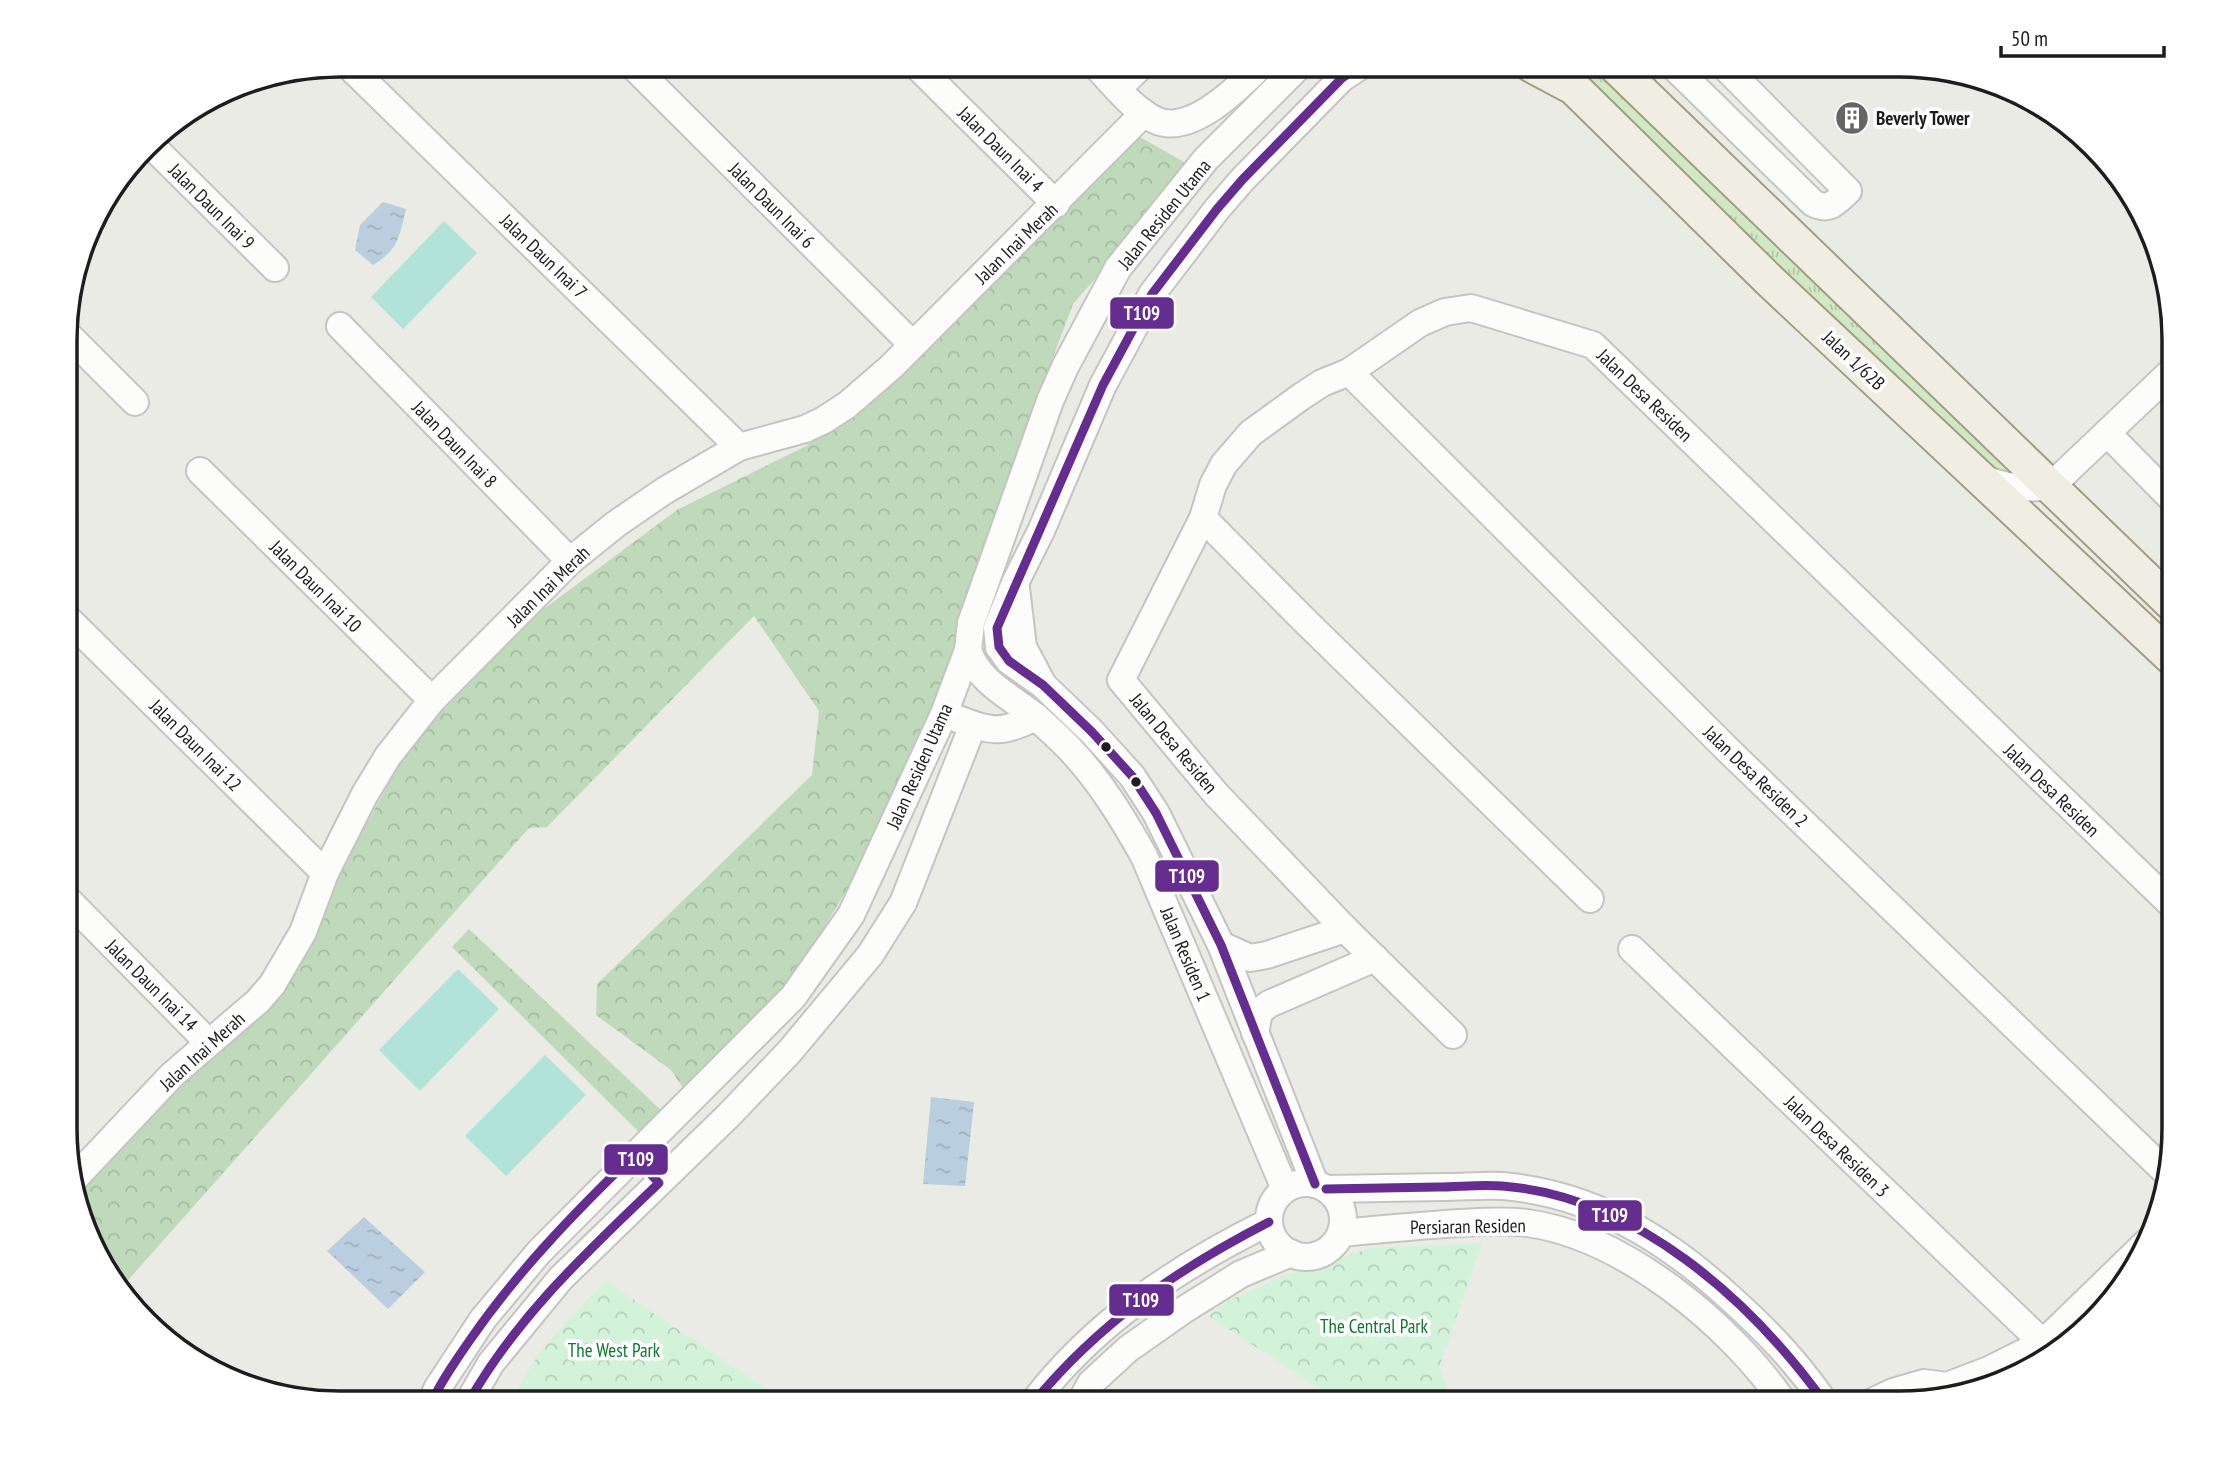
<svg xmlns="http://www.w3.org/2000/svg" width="2239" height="1468" font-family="'PT Sans Narrow',sans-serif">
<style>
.grass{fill:url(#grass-tufts)}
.forest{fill:url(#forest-crowns)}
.park{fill:url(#park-crowns)}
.pitch{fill:#b1e3d9}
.water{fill:url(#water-ripples)}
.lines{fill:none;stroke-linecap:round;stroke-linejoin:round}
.minor-casing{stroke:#c4c4c2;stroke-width:30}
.major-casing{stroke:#a19e83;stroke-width:37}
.minor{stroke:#fcfcfb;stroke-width:26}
.major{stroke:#f0eee3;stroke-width:33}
.bus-1-casing{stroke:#fff;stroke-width:14}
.bus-1{stroke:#662d91;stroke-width:9}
.bus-dot{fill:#1d1d1d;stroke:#fff;stroke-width:2.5}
.labels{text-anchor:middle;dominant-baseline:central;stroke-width:7;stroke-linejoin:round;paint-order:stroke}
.poi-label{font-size:19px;font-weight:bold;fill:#1d1d1d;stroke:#fff;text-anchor:start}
.street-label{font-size:19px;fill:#1d1d1d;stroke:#fff}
.park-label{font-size:19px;fill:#0d782f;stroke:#fff}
.rim{fill:none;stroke:#1d1d1d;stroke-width:3.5}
.line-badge{stroke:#fff;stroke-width:2.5}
.badge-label{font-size:19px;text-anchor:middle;font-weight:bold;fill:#fff}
</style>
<defs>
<pattern id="grass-tufts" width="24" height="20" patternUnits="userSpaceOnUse" patternTransform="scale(1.75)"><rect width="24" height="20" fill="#d0e9c4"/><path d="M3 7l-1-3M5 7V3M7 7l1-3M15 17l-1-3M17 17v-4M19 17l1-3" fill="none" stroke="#b2c7a8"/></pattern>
<pattern id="forest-crowns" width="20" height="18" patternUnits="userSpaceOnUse" patternTransform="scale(1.75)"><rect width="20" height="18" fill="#bfdabb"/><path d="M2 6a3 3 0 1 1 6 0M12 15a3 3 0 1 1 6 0" fill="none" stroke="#a4bba0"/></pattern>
<pattern id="park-crowns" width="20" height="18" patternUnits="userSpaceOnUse" patternTransform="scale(1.75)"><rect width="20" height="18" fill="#d3f2da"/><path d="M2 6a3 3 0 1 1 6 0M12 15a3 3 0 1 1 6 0" fill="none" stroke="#b5cfbb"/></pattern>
<pattern id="water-ripples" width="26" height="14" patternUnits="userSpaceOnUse" patternTransform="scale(1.75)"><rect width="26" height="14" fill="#b9cede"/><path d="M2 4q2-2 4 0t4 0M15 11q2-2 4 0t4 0" fill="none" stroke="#9fb0be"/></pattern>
</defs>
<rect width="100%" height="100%" fill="#ebebe6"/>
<!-- grass -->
<polygon class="grass" points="1568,65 1597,65 2019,474 1985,465"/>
<!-- forest -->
<polygon class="forest" points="1140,137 1193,167 1073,304 1037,400 936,710 854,878 793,979 643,1136 452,947 469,929 662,1111 685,1091 671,1070 596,1015 597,984 812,775 819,711 754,616 547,827 529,828 122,1287 102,1266 76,1190 321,909 409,745 537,614 677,510 806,446 892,382"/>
<!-- park -->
<g class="park">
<polygon points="1482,1243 1439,1368 1453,1403 1342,1403 1208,1316 1230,1300 1286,1275 1371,1248"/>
<path d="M606,1281L788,1403H511C536,1349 565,1322 606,1281Z"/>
</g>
<!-- pitch -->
<g class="pitch">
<polygon points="444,221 477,253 403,329 371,297"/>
<polygon points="458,969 499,1009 420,1091 379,1050"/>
<polygon points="545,1055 586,1095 506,1176 465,1136"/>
</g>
<!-- water -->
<g class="water">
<path d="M383,202L406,209C399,237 399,249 373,265L355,250L360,225Z"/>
<polygon points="931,1097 974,1102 965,1186 923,1184"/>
<polygon points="364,1217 425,1272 388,1309 327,1251"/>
</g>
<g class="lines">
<!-- minor casing -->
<g class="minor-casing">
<g id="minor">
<polyline points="348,65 739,447"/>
<polyline points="632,65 912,344"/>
<polyline points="916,65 1056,204"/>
<path d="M1095,65C1113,83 1132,109 1155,120C1190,137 1239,87 1261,65"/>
<path d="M1672,65L1813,203C1829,212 1836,202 1848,191L1723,65"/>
<polyline points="1118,88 1142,65"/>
<polyline points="150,144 275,268"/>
<polyline points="340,326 570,561"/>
<polyline points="67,334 135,402"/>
<polyline points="1349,372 1731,753 2168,1174"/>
<polyline points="2108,434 2174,501"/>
<polyline points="200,471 432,700"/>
<path d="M1983,478C2006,489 2025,488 2050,487L2174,369"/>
<polyline points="1203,518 1302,618 1590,899"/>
<polyline points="1016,588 1023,647 1041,681"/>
<polyline points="67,618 325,873"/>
<polyline points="999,647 997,628 1015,583 1041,531 1103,385 1152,294 1217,209 1243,179 1342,78 1362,65"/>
<polyline points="999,647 1009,661 1043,685 1092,732 1132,776 1156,813 1221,945 1315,1184"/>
<path d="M968,650C979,683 1010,696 1036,717C1046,726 1057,736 1067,746C1099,779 1122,817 1144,856L1285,1189"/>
<path d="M958,719C993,733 1002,733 1036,717"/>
<polyline points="67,899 208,1042"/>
<polyline points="1221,945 1250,958 1267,955 1345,929"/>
<polyline points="1632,949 2043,1343"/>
<polyline points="1255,1033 1259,1012 1269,1004 1375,958"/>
<polyline points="1453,1035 1345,929 1216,794 1121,680 1203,518 1213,485 1224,464 1251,433 1302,396 1322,383 1349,372 1420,323 1445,312 1471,308 1593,345 2174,907"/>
<polyline points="73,1180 172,1075 258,1001 272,985 303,932 325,873 365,794 388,756 432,700 570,561 616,524 664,491 739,447 805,429 824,420 847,405 891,367 1144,113"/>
<circle cx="1306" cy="1220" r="37"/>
<path d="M1326,1189C1365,1188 1405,1188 1444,1187C1463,1187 1483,1185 1503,1186C1592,1194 1663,1237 1728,1296C1767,1331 1795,1360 1825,1403"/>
<path d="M1341,1233C1380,1229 1419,1226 1458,1223C1481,1222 1504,1220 1527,1223C1623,1236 1731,1325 1784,1403"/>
<polyline points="1935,1397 1947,1386 1989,1370 2043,1343 2147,1242"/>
<polyline points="431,1403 437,1389 483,1319 539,1252 793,997 851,915 944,714 968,650 971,623 1050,401 1065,367 1118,268 1206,159 1300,65"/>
<polyline points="468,1403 491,1363 561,1278 729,1115 790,1051 870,955 903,903 973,725"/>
<path d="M1033,1403C1094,1322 1180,1266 1269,1222"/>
<polyline points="1080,1403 1091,1383 1128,1349 1182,1311 1241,1274 1291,1253"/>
<polyline points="1870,1403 1893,1392 1924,1383 1947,1386"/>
</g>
</g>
<!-- major casing -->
<g class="major-casing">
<g id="major">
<polyline points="1531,65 1574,88 1770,281 2174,660"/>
<polyline points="1614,65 2174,606"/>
</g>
</g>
<!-- minor -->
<use href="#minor" class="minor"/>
<!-- major -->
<use href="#major" class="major"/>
<!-- bus-1 casing -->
<g class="bus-1-casing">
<g id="bus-1">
<polyline points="1315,1184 1221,945 1156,813 1132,776 1092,732 1043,685 1009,661 999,647 997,628 1103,385 1152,294 1217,209 1243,179 1342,78 1362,65"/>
<path d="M1326,1189C1363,1188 1401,1188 1438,1187C1459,1187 1481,1184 1502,1186C1635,1196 1750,1299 1825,1403"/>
<path d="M431,1403C442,1380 456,1360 470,1340C517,1272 574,1213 633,1156L659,1183C588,1251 517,1316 468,1403"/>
<path d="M1033,1403C1100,1322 1176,1270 1269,1222"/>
</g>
</g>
<!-- bus-1 -->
<use href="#bus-1" class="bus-1"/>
</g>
<!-- icons -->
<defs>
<g id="building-disc" transform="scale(1.75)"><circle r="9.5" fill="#656563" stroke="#fff"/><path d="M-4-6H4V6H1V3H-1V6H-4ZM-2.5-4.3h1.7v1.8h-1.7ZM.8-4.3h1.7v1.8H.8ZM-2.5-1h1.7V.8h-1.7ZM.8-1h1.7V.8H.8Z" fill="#fff"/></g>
</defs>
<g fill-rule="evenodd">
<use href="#building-disc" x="1852" y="118"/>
</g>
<!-- markers -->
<g class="bus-dot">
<circle cx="1106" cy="747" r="6"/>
<circle cx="1136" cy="782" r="6"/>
</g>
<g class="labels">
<!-- poi labels -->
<g class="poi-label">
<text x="1876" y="118">Beverly Tower</text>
</g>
<!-- street labels -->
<g class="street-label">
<text transform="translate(1001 149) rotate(45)">Jalan Daun Inai 4</text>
<text transform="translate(772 205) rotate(45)">Jalan Daun Inai 6</text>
<text transform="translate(212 206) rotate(45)">Jalan Daun Inai 9</text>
<text transform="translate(1164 214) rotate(-51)">Jalan Residen Utama</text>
<text transform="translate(1016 243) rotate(-44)">Jalan Inai Merah</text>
<text transform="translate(544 256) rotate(44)">Jalan Daun Inai 7</text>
<text transform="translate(1854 360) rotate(43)">Jalan 1/62B</text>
<text transform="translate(1645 395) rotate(44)">Jalan Desa Residen</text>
<text transform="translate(455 444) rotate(46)">Jalan Daun Inai 8</text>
<text transform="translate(316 586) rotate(45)">Jalan Daun Inai 10</text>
<text transform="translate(548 586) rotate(-44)">Jalan Inai Merah</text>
<text transform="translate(1174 743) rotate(50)">Jalan Desa Residen</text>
<text transform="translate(196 745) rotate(45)">Jalan Daun Inai 12</text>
<text transform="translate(919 766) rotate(-66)">Jalan Residen Utama</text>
<text transform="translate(1756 776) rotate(44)">Jalan Desa Residen 2</text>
<text transform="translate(2052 790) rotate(44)">Jalan Desa Residen</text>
<text transform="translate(1186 954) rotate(67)">Jalan Residen 1</text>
<text transform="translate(152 985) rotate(45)">Jalan Daun Inai 14</text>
<text transform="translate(202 1051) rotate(-42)">Jalan Inai Merah</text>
<text transform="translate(1837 1146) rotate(44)">Jalan Desa Residen 3</text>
<text transform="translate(1468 1226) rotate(-1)">Persiaran Residen</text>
</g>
<!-- park labels -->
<g class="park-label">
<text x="1374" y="1326">The Central Park</text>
<text x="614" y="1350">The West Park</text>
</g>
</g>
<!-- crop -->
<path d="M0 0H2239V1468H0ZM340 77H1899A263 263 0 0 1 2162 340V1128A263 263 0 0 1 1899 1391H340A263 263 0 0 1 77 1128V340A263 263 0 0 1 340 77Z" fill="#fff" fill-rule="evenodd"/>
<path class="rim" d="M340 77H1899A263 263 0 0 1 2162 340V1128A263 263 0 0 1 1899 1391H340A263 263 0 0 1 77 1128V340A263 263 0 0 1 340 77Z"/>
<g class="line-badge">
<rect x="1109" y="296" width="66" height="34" rx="7" fill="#662d91"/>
<rect x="1154" y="859" width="66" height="34" rx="7" fill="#662d91"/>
<rect x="603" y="1143" width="66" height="33" rx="7" fill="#662d91"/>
<rect x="1577" y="1199" width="66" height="33" rx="7" fill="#662d91"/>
<rect x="1108" y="1283" width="67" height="34" rx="7" fill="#662d91"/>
</g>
<g class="badge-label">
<text x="1142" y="320">T109</text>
<text x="1187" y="883">T109</text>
<text x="636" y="1166">T109</text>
<text x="1610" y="1222">T109</text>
<text x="1141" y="1307">T109</text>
</g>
<!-- scale -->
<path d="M2001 46v10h163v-10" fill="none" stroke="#1d1d1d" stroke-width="3.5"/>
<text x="2011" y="46" font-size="21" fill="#1d1d1d" stroke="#ffffff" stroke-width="5" paint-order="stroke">50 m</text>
</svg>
